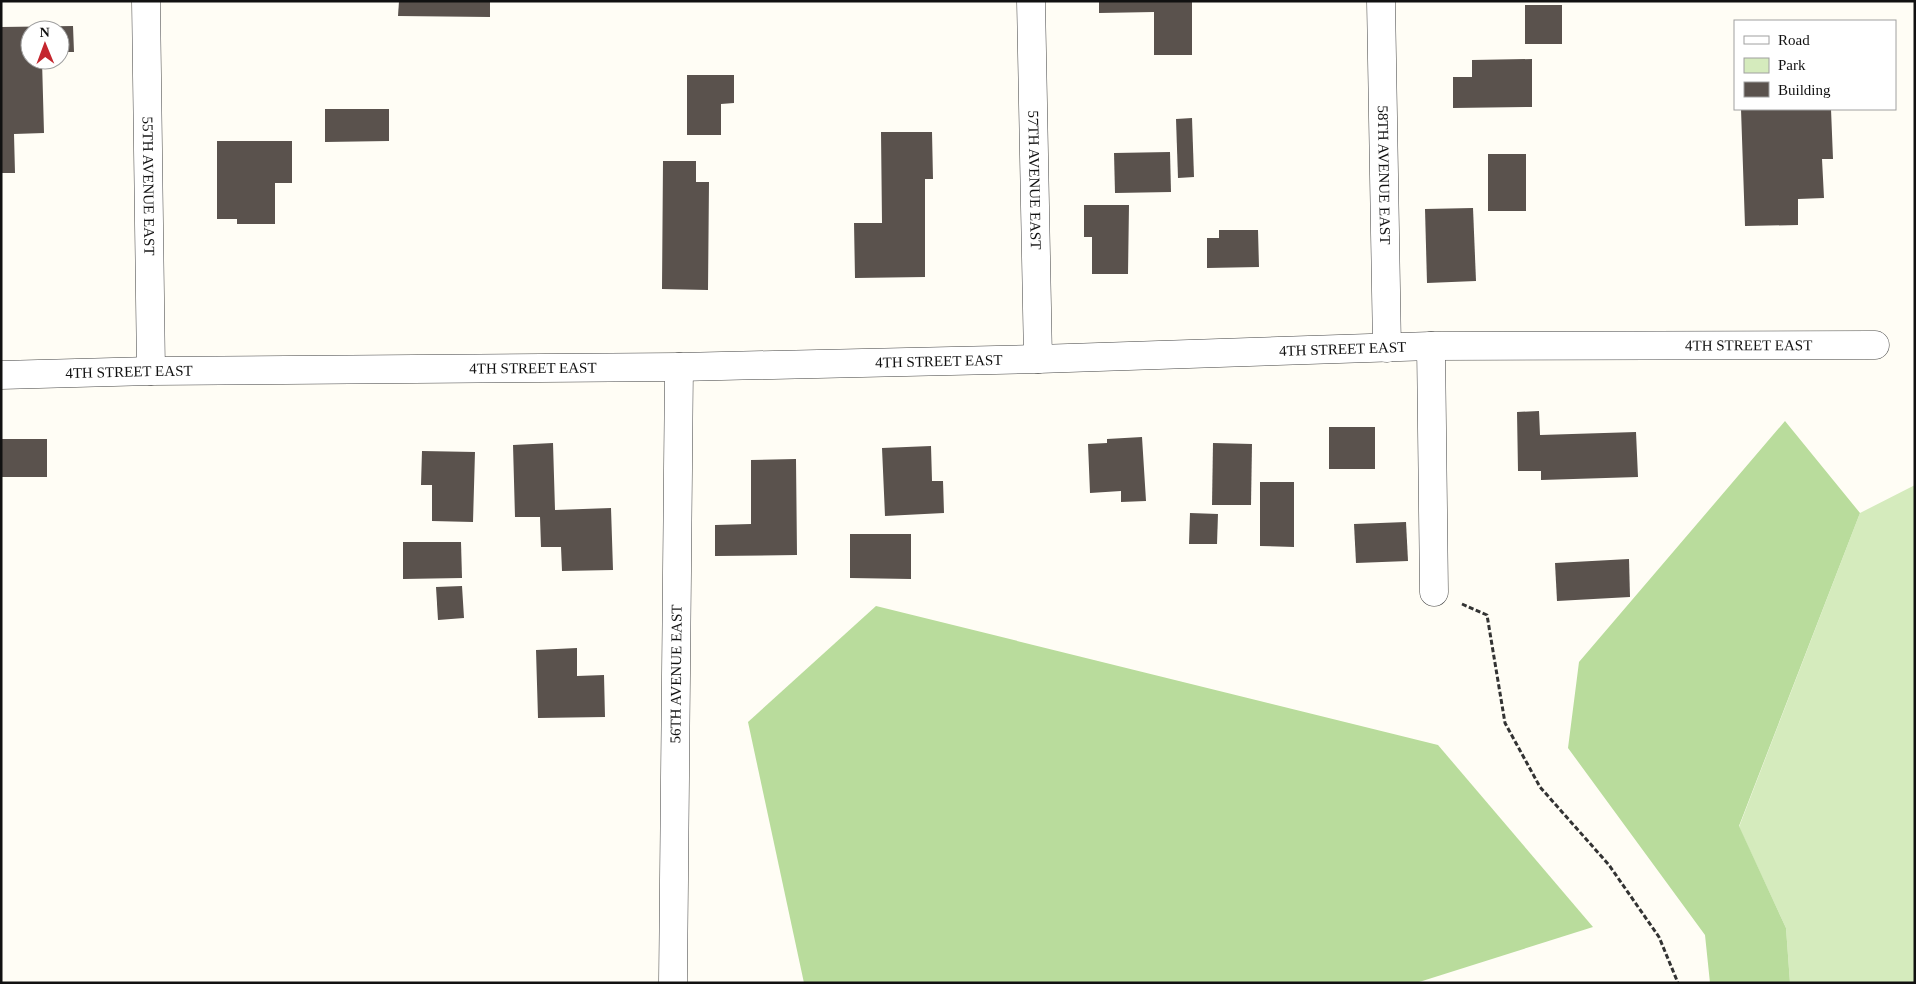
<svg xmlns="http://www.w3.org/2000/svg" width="1916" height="984" font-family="Georgia,serif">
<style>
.green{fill:#d5ebbd}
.forest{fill:#b9dc9c}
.building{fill:#5a524d}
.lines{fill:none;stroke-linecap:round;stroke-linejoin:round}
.minor-casing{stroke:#444;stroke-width:29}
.path{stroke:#333;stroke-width:3;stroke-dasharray:5 2.5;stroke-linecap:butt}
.minor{stroke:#fff;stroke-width:28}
.labels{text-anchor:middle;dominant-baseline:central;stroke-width:5;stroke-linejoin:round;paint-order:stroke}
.street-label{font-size:15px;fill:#111;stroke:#fff}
</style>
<rect width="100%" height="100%" fill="#fffdf5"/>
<!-- green -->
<polygon class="green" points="1915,485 1915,983 1790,983 1786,928 1739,827 1860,513"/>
<!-- forest -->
<g class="forest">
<polygon points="1785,421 1860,513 1739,826 1786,928 1790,983 1710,983 1705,935 1568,748 1579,662"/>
<polygon points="876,606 1438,745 1593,927 1416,983 804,983 748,722"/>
</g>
<!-- building -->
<g class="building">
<polygon points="399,1 490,1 490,17 398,16"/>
<polygon points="1099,1 1192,2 1192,55 1154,55 1154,12 1099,13"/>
<rect x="1525" y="5" width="37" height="39"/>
<polygon points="73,26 74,52 60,52 60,30 30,30 30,60 42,60 44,133 14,134 15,173 1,173 1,27"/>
<polygon points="1532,59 1532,107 1453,108 1453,77 1472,77 1472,60"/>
<polygon points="687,75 734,75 734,103 721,104 721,135 687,135"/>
<polygon points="325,109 389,109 389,141 325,142"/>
<polygon points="1741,109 1831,109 1833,159 1822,159 1824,198 1798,199 1798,225 1745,226"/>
<polygon points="1192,118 1194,177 1178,178 1176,119"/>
<polygon points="881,132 932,132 933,179 925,179 925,277 855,278 854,223 882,223"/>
<polygon points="217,141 292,141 292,183 275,183 275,224 237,224 237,219 217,219"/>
<polygon points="1170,152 1171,192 1115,193 1114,153"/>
<rect x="1488" y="154" width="38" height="57"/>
<polygon points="663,161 696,161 696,182 709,182 708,290 662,289"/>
<polygon points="1084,205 1129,205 1128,274 1092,274 1092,237 1084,237"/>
<polygon points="1473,208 1476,281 1427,283 1425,209"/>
<polygon points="1219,230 1258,230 1259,267 1207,268 1207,238 1219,238"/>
<polygon points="1539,411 1540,435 1636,432 1638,477 1541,480 1541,471 1518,471 1517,412"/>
<rect x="1329" y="427" width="46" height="42"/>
<polygon points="1142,437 1146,501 1121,502 1121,491 1090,493 1088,444 1107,443 1107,439"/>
<rect x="1" y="439" width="46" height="38"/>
<polygon points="553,443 555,510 611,508 613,570 562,571 561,547 541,547 540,517 515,517 513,445"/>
<polygon points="1213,443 1252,444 1251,505 1212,505"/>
<polygon points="931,446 932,481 943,481 944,513 885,516 882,448"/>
<polygon points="422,451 475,452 473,522 432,521 432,485 421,485"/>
<polygon points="796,459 797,555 715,556 715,525 751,524 751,460"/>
<polygon points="1260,482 1294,482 1294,547 1260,546"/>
<polygon points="1190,513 1218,514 1217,544 1189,544"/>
<polygon points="1406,522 1408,561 1356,563 1354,524"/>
<polygon points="850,534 911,534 911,579 850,578"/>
<polygon points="403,542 461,542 462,578 403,579"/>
<polygon points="1629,559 1630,597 1557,601 1555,563"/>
<polygon points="462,586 464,618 438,620 436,587"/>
<polygon points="577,648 577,676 604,675 605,717 538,718 536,650"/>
</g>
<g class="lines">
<!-- minor casing -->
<g class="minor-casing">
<g id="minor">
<path id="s1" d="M146,1L151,371"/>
<path id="s2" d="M1031,1L1038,359"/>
<path id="s3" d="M1381,1L1387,348"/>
<polyline points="1431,346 1434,592"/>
<path id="s4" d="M1,375L151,371L679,367L1038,359L1431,346L1875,345"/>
<path id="s5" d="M673,983L679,367"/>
</g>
</g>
<!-- path -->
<polyline class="path" points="1462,604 1487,615 1505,723 1540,787 1609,865 1659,937 1678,983"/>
<!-- minor -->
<use href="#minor" class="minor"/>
</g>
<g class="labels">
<!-- street labels -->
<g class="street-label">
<text stroke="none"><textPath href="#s3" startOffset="174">58TH AVENUE EAST</textPath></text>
<text stroke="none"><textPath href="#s2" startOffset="179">57TH AVENUE EAST</textPath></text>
<text stroke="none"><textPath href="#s1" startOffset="185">55TH AVENUE EAST</textPath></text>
<text stroke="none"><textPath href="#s4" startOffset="1748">4TH STREET EAST</textPath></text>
<text stroke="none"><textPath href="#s4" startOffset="1342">4TH STREET EAST</textPath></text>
<text stroke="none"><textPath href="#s4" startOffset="938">4TH STREET EAST</textPath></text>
<text stroke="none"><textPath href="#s4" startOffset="532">4TH STREET EAST</textPath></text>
<text stroke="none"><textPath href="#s4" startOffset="128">4TH STREET EAST</textPath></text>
<text stroke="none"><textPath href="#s5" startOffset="309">56TH AVENUE EAST</textPath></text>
</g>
</g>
<!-- border -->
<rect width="1916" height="984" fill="none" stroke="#111111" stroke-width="5"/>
<!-- legend -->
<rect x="1734" y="20" width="162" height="90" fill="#ffffff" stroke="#a0a0a0"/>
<rect x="1744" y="36" width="25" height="8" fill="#ffffff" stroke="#a0a0a0"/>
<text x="1778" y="45" font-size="15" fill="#111111">Road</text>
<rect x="1744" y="58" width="25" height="15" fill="#d5ebbd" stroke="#a0a0a0"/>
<text x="1778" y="70" font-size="15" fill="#111111">Park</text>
<rect x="1744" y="82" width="25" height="15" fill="#5a524d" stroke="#a0a0a0"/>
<text x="1778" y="95" font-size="15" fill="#111111">Building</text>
<!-- north arrow -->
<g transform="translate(45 45) rotate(359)"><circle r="24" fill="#ffffff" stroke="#a0a0a0"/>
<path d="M0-4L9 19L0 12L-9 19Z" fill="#c4262e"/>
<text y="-8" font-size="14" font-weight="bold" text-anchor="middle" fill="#111111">N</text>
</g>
</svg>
